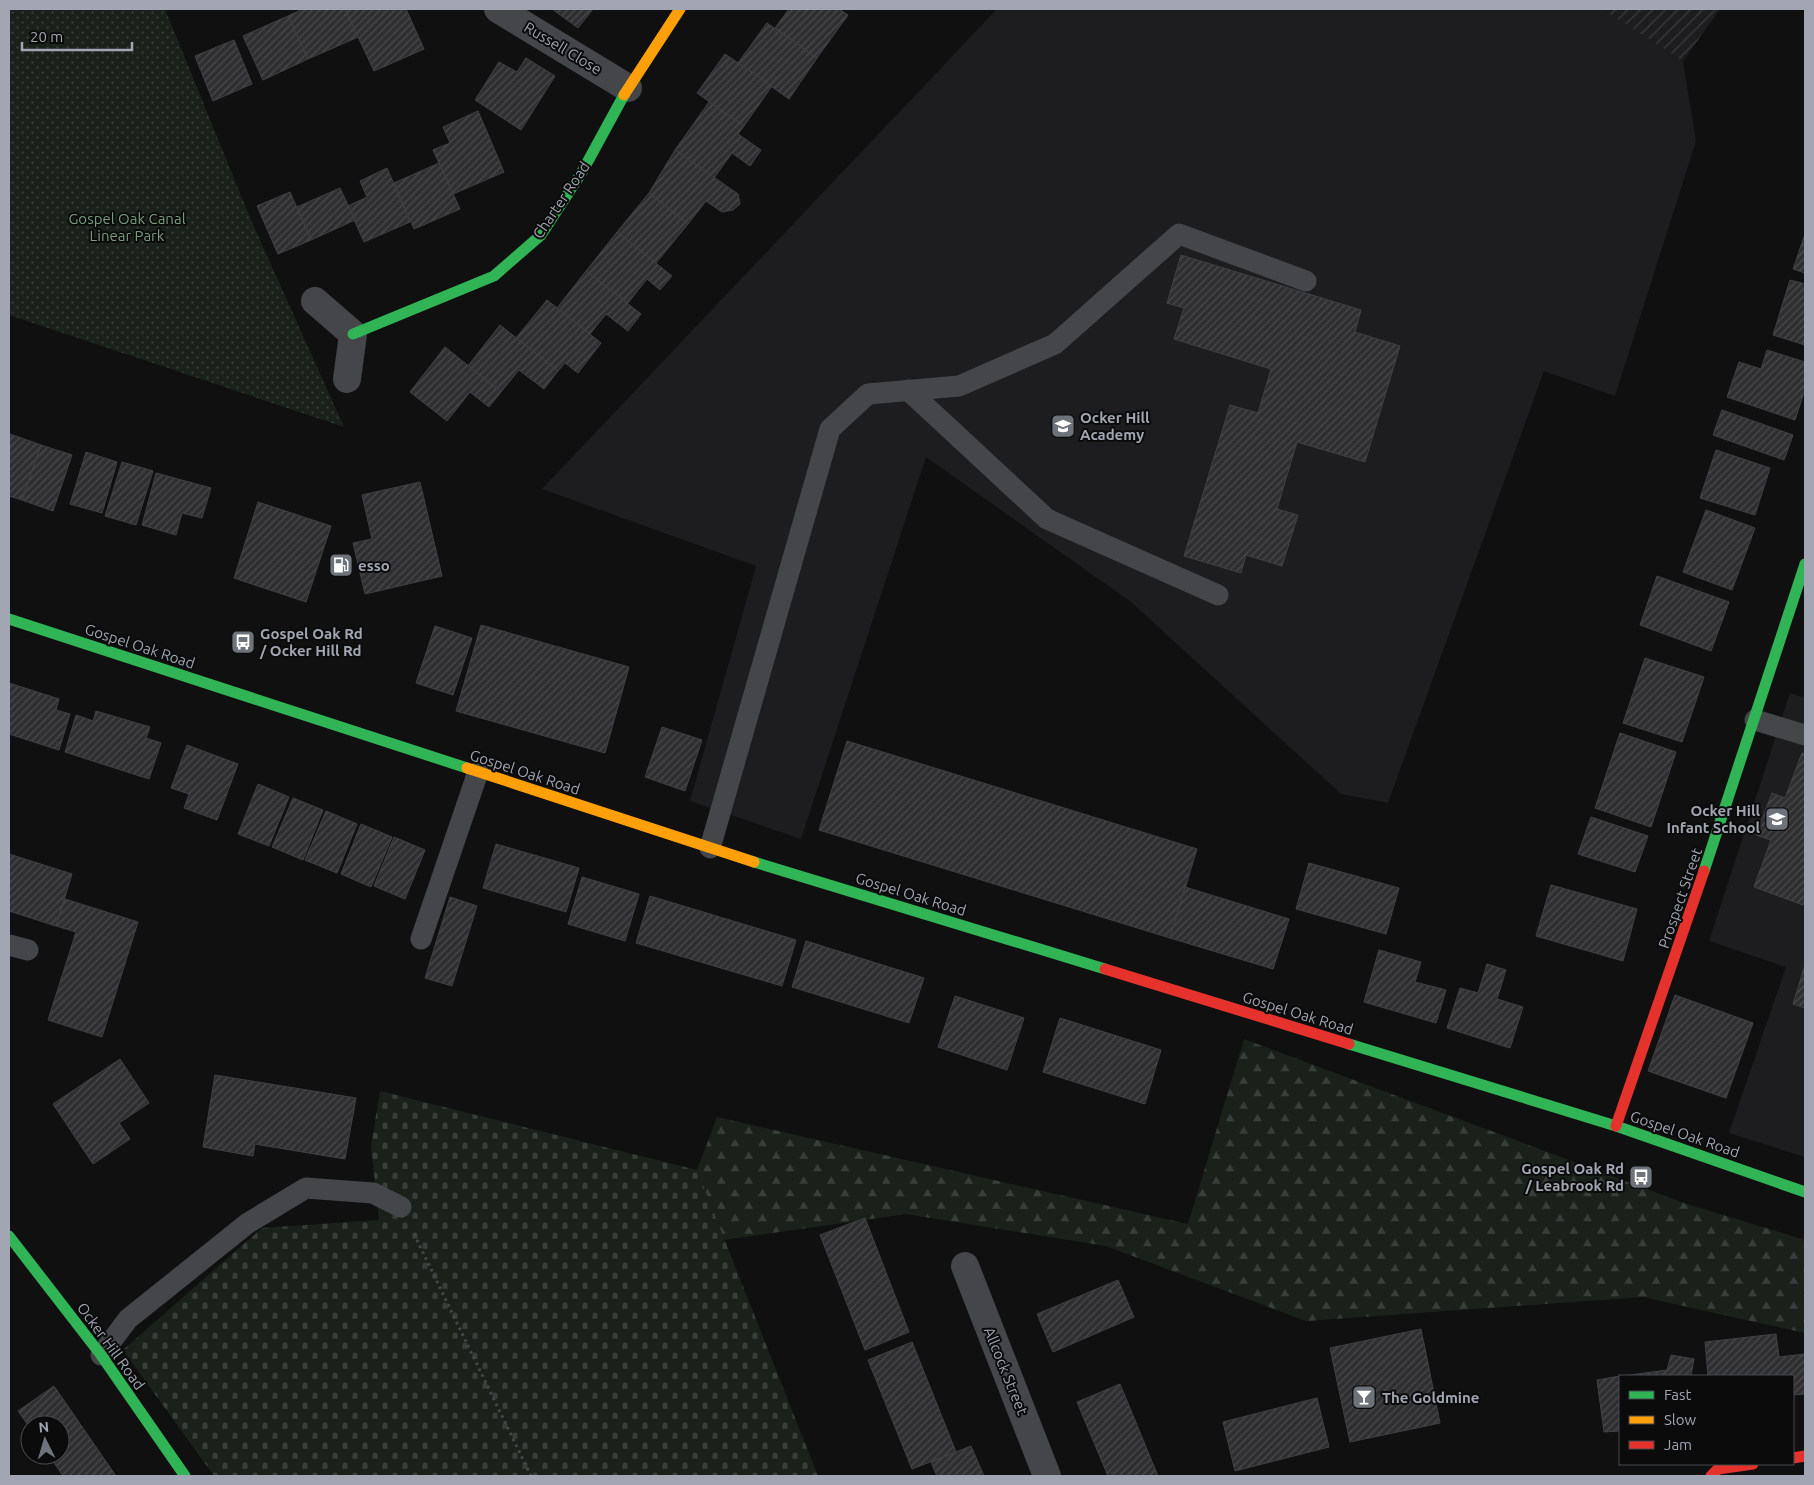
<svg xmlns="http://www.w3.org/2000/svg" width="1814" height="1485" font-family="Ubuntu,sans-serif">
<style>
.built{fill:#1d1d1f}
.industrial{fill:url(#industrial-furrows)}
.forest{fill:url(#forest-firs)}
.cemetery{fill:url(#cemetery-stones)}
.park{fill:url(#park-dots)}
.building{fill:url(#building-hatch);stroke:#404144}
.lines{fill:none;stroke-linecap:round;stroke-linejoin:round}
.path{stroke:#46484b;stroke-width:3;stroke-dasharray:2.5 4;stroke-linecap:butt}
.lane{stroke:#454649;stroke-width:21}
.street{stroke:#454649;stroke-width:28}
.fast{stroke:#30b455;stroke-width:11}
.slow{stroke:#ff9f0a;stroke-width:11}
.jam{stroke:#e5322d;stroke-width:11}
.labels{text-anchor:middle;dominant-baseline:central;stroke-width:4;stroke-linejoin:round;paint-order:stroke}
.street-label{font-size:15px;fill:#a1a6b2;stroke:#0b0b0c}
.park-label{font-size:15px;fill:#789d7b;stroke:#0b0b0c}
.poi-label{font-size:15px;font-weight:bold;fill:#a1a6b2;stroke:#0b0b0c;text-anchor:start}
</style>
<defs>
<pattern id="industrial-furrows" width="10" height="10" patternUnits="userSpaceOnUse" patternTransform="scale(1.25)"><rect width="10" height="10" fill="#1d1d1f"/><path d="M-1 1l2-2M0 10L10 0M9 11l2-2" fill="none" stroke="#3b3b3d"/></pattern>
<pattern id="forest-firs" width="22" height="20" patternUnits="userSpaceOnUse" patternTransform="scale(1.25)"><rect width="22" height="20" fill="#1a211b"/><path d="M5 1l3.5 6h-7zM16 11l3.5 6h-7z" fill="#383e3a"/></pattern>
<pattern id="cemetery-stones" width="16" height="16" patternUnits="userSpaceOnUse" patternTransform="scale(1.25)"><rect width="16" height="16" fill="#1a211b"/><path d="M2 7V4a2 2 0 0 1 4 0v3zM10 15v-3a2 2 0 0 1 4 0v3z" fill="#383e3a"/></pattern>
<pattern id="park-dots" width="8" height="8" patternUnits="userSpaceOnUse" patternTransform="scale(1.25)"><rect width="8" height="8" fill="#1a211b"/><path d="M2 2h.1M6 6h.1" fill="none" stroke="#383e3a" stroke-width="1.8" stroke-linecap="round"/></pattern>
<pattern id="building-hatch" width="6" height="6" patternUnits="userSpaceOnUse" patternTransform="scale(1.25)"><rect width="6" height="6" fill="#2f2f31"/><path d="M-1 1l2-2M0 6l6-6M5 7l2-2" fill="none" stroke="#4a4a4c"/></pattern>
</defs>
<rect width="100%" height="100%" fill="#101011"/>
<!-- built -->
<g class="built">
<polygon points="997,9 1602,9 1683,61 1696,141 1615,396 1544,371 1388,803 1341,794 1131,602 926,457 801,839 690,801 756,566 542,489"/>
<polygon points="1790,693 1805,698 1805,1157 1729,1133 1786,967 1709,941"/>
</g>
<!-- industrial -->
<polygon class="industrial" points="1602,9 1720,9 1683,61"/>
<!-- forest -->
<polygon class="forest" points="1244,1039 1687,1204 1805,1240 1805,1333 1643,1297 1306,1321 1106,1246 906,1214 723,1240 697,1170 717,1117 1188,1224"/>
<!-- cemetery -->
<polygon class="cemetery" points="380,1091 697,1170 818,1476 214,1476 123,1350 262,1228 379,1220 371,1146"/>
<!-- park -->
<polygon class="park" points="9,9 165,9 251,220 344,427 9,315"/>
<!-- building -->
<g class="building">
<polygon points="303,9 345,9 358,37 308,59 288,16"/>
<polygon points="345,9 406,9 424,49 374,71"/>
<polygon points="552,9 593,9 578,28"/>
<polygon points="789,9 839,9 848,15 817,58 775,28"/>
<polygon points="288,16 308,59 263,80 243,36"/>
<polygon points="767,23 817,58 789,99 738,63"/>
<polygon points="234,40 252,84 213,101 195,56"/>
<polygon points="725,54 772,86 744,126 697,93"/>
<polygon points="526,58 555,76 521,130 475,100 499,62 517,72"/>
<polygon points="709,102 744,126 738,134 761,150 750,166 732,153 714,178 675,150"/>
<polygon points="478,111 504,172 453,194 433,150 450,143 443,127"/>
<polygon points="675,150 738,194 740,204 733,210 722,212 706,201 688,224 649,193"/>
<polygon points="439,163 460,209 414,229 394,183"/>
<polygon points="387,168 410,222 364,242 348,206 367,197 360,181"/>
<polygon points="340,188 355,220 311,240 297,207"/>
<polygon points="290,192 311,240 278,254 257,206"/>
<polygon points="649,193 688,224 656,263 617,232"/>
<polygon points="617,232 672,276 660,290 647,279 628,303 586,271"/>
<polygon points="1805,234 1805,273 1793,269"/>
<polygon points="1181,255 1361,310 1355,332 1400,346 1365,462 1297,442 1277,509 1298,515 1282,566 1246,555 1241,573 1184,556 1230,405 1258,413 1271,369 1174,339 1184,308 1167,303"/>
<polygon points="586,271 641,314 628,331 606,314 590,334 557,308"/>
<polygon points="1790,280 1805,284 1805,345 1773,335"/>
<polygon points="547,300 601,343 578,373 565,363 558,371 516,338"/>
<polygon points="500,325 558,371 544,389 519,370 501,392 468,366"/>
<polygon points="445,347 501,392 489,407 470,392 447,421 410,392"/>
<polygon points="1767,350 1805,362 1805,389 1795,420 1727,397 1739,362 1761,369"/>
<polygon points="1722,410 1793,435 1784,460 1713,435"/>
<polygon points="10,434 41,445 22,500 9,496"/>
<polygon points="41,445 72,455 53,511 22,500"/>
<polygon points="1716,450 1770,468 1755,515 1700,498"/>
<polygon points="86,452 117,462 102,513 70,504"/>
<polygon points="122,462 153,471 136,525 105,516"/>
<polygon points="156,473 211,488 202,518 182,513 176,535 142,525"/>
<polygon points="420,482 442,576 365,594 353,543 372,539 362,495"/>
<polygon points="258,502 331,526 306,602 234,578"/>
<polygon points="1706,510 1755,528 1732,590 1683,572"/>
<polygon points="1657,576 1729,602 1711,651 1640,625"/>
<polygon points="481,625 629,667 605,753 456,711"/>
<polygon points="435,626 472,638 453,695 416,683"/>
<polygon points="1645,658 1704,677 1682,742 1623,723"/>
<polygon points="9,683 59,699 56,710 70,714 59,750 9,734"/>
<polygon points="96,711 150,727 146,738 161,743 149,779 65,752 76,715 93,721"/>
<polygon points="662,727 702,740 685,791 645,777"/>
<polygon points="1620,733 1676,752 1651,827 1595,808"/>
<polygon points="847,741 1197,849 1170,938 819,830"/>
<polygon points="187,745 238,764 217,820 184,808 189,794 171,788"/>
<polygon points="1802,753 1805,754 1805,899 1803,905 1754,887 1771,840 1756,835 1772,793 1785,798"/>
<polygon points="258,784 289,797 269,846 238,834"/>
<polygon points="293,798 323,810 303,860 272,847"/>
<polygon points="326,811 357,824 337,873 305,860"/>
<polygon points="1591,817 1648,836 1635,872 1578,854"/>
<polygon points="361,824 392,837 371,887 341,874"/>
<polygon points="394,837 425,850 405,899 374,886"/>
<polygon points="496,844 579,868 566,912 483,888"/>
<polygon points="9,854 72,874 56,926 9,911"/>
<polygon points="1309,863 1399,888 1386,934 1296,909"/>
<polygon points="582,877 639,894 625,941 568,924"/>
<polygon points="1551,885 1637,909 1623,961 1536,936"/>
<polygon points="1185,887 1289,919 1273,969 1170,938"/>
<polygon points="650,896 796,940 782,986 636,943"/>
<polygon points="450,897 477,906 452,986 425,978"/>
<polygon points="65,899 138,922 102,1037 48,1020 76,932 56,926"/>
<polygon points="806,941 924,978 909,1023 792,987"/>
<polygon points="1379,950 1421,962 1415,982 1446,990 1436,1023 1364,1002"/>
<polygon points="1487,964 1506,970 1497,999 1523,1007 1510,1048 1447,1028 1460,988 1478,993"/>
<polygon points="1805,965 1805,1008 1793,1004"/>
<polygon points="1675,995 1753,1023 1726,1098 1648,1071"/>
<polygon points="955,996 1024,1018 1007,1070 938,1047"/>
<polygon points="1060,1018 1161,1050 1145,1104 1043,1072"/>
<polygon points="120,1059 149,1103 119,1123 130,1139 93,1164 53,1104"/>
<polygon points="215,1075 356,1098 345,1159 255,1144 253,1156 203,1147"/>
<polygon points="865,1218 909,1332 865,1350 820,1235"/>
<polygon points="1118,1280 1134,1317 1053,1352 1037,1314"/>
<polygon points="1421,1329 1440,1423 1350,1442 1330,1348"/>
<polygon points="1776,1334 1779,1357 1805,1354 1805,1394 1793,1395 1793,1376 1708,1376 1705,1342"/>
<polygon points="912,1342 956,1452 912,1469 868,1360"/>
<polygon points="1671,1355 1694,1359 1691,1376 1622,1376 1667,1370"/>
<polygon points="1620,1376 1620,1431 1604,1432 1597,1380"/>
<polygon points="1120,1384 1158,1476 1108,1476 1077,1402"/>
<polygon points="54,1386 116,1476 63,1476 49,1455 60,1455 60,1425 30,1425 30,1428 18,1411"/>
<polygon points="1317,1398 1329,1447 1235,1471 1223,1422"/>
<polygon points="971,1446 984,1476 937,1476 931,1462"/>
</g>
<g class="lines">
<!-- path -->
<polyline class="path" points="414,1234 531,1476"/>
<!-- lane -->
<g class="lane">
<polyline points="908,390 1047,519 1218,595"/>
<polyline points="1755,720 1805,735"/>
<polyline points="710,848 830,429 868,394 959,386 1055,344 1179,234 1306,281"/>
<polyline points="421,939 478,772"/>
<polyline points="9,945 28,950"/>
<polyline points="101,1355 128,1319 248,1223 306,1188 373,1193 401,1207"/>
</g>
<!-- street -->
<g class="street">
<polyline points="498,9 628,88"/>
<polyline points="315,301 353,334 347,379"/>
<polyline points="965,1266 1047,1476"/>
</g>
<!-- fast -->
<g class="fast">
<polyline points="353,334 494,276 541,235 582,172 624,95"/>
<polyline points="9,619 467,768"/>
<polyline points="754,862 1105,969"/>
<polyline points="1704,871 1805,564"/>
<polyline points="1349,1044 1616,1126 1805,1192"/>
<polyline points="9,1236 101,1355 185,1476"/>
</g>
<!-- slow -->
<g class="slow">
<polyline points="624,95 680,9"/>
<polyline points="467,768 754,862"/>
</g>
<!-- jam -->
<g class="jam">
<polyline points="1105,969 1349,1044"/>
<polyline points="1616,1126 1704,871"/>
<polyline points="1793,1458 1805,1456"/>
<polyline points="1711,1476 1718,1469 1753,1464"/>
</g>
</g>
<!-- icons -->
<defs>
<g id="school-square" transform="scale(1.25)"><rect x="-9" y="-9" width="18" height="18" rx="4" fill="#6e727a" stroke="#0b0b0c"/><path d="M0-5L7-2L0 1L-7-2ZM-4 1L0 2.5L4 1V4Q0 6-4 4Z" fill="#fff"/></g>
<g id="fuel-square" transform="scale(1.25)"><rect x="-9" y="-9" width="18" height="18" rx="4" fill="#6e727a" stroke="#0b0b0c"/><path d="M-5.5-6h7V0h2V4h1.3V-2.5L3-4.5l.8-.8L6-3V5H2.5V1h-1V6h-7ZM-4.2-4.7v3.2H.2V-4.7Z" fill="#fff"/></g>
<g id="bus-square" transform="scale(1.25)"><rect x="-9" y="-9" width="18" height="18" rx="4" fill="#6e727a" stroke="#0b0b0c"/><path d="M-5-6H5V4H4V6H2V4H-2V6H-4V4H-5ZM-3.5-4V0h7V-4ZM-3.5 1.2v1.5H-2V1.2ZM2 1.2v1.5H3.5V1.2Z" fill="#fff"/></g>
<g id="bar-square" transform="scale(1.25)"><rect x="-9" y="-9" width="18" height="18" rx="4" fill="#6e727a" stroke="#0b0b0c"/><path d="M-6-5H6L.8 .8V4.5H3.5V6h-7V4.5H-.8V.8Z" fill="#fff"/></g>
</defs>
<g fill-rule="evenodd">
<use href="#school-square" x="1063" y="426"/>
<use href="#fuel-square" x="341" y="565"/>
<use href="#bus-square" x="243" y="642"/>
<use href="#school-square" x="1777" y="819"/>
<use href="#bus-square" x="1641" y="1177"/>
<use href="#bar-square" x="1364" y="1397"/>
</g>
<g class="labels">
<!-- street labels -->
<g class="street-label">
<text transform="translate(563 48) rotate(31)">Russell Close</text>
<text transform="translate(561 200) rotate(-56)">Charter Road</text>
<text transform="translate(140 646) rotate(18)">Gospel Oak Road</text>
<text transform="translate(525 772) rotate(18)">Gospel Oak Road</text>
<text transform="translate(911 894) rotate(17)">Gospel Oak Road</text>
<text transform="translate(1680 898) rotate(-71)">Prospect Street</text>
<text transform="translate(1298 1013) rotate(17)">Gospel Oak Road</text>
<text transform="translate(1685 1134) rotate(19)">Gospel Oak Road</text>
<text transform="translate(111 1346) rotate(54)">Ocker Hill Road</text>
<text transform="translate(1006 1371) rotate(68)">Allcock Street</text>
</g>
<!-- park labels -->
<g class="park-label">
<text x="127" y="218">Gospel Oak Canal<tspan x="127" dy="17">Linear Park</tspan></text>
</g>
<!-- poi labels -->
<g class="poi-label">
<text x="1080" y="417">Ocker Hill<tspan x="1080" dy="17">Academy</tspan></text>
<text x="358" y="565">esso</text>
<text x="260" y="633">Gospel Oak Rd<tspan x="260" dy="17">/ Ocker Hill Rd</tspan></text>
<text x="1760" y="810" text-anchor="end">Ocker Hill<tspan x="1760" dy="17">Infant School</tspan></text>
<text x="1624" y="1168" text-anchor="end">Gospel Oak Rd<tspan x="1624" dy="17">/ Leabrook Rd</tspan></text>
<text x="1382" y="1397">The Goldmine</text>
</g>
</g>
<!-- border -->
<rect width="1814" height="1485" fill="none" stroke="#a1a6b2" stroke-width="20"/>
<!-- legend -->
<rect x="1619" y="1375" width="175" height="90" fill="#0b0b0c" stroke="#47494e"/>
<rect x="1629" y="1391" width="25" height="8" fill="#30b455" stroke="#47494e"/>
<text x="1664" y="1400" font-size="15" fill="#a1a6b2">Fast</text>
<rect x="1629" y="1416" width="25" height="8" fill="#ff9f0a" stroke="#47494e"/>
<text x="1664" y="1425" font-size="15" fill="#a1a6b2">Slow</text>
<rect x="1629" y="1441" width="25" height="8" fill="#e5322d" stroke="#47494e"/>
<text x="1664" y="1450" font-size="15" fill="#a1a6b2">Jam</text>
<!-- north arrow -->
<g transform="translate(45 1440) rotate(355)"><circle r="24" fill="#0b0b0c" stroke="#47494e"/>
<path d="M0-4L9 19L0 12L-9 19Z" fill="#6e727a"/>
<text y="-8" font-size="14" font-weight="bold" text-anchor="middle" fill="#a1a6b2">N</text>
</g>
<!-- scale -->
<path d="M22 42v8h110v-8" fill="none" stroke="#a1a6b2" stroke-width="2.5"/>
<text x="30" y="42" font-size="15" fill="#a1a6b2" stroke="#0b0b0c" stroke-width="4" paint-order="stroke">20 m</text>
</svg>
